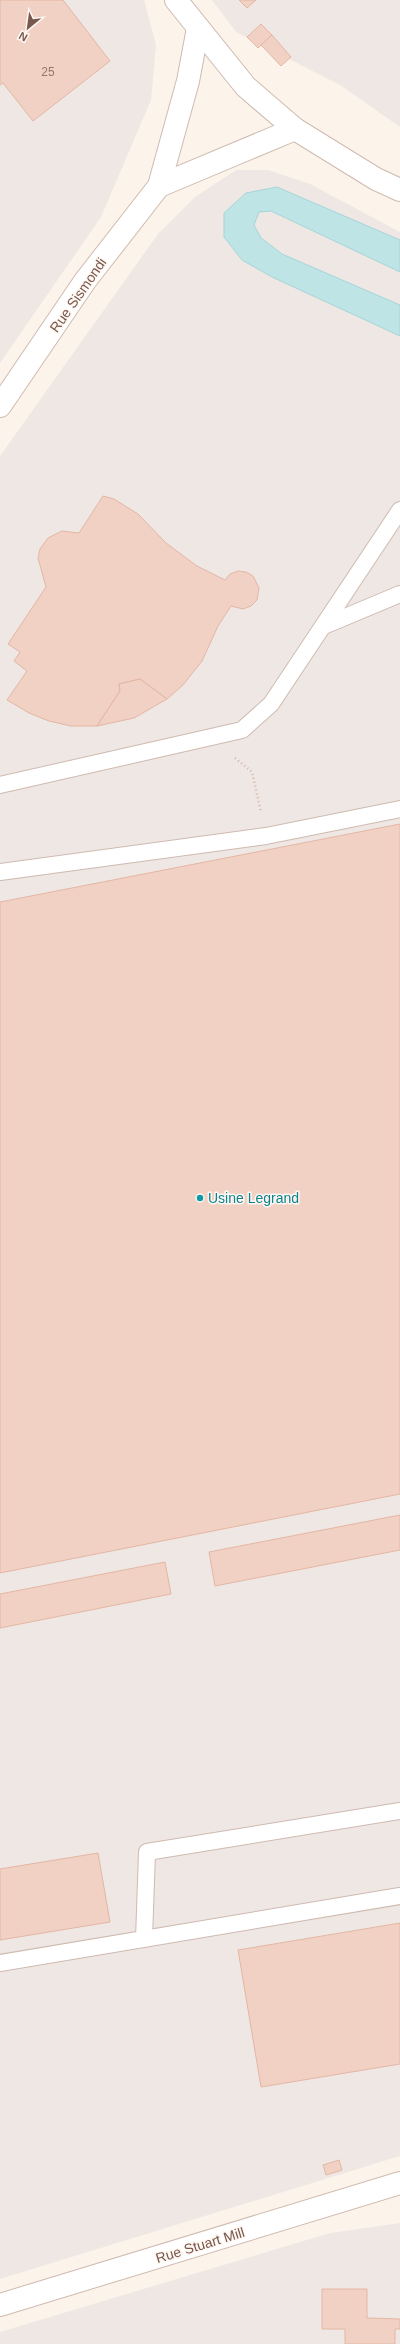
<svg xmlns="http://www.w3.org/2000/svg" width="400" height="2344" font-family="Arial,sans-serif">
<style>
.industrial{fill:#eee7e3}
.water{fill:#bfe4e6;stroke:#a5d5d8}
.building{fill:#f1d1c3;stroke:#e4b6a4}
.lines{fill:none;stroke-linecap:round;stroke-linejoin:round}
.service-casing{stroke:#cfbab0;stroke-width:18}
.minor-casing{stroke:#cfbab0;stroke-width:24}
.path{stroke:#d7b4a5;stroke-width:2.5;stroke-dasharray:1 3;stroke-linecap:butt}
.service{stroke:#fff;stroke-width:16}
.minor{stroke:#fff;stroke-width:22}
.culture-dot{fill:#0f9aa8;stroke:#fff8f2;stroke-width:1.5}
.labels{text-anchor:middle;dominant-baseline:central;stroke-width:3;stroke-linejoin:round;paint-order:stroke}
.number-label{font-size:12px;fill:#96766b}
.street-label{font-size:14px;fill:#78584e;stroke:#fff8f2}
.culture-label{font-size:14px;fill:#0d838f;stroke:#fff8f2;text-anchor:start}
</style>
<rect width="100%" height="100%" fill="#fcf4eb"/>
<!-- industrial -->
<g class="industrial">
<polygon points="0,0 144,0 156,45 151,100 101,217 0,363"/>
<polygon points="212,0 400,0 400,127 340,85 236,32"/>
<polygon points="236,170 268,170 310,184 400,232 400,2156 0,2279 0,456 158,234 195,197"/>
<polygon points="400,2223 400,2344 0,2344 0,2332 330,2233"/>
</g>
<!-- water -->
<polygon class="water" points="277,187 400,240 400,272 271,211 259,212 254,225 261,238 282,254 400,305 400,336 272,277 242,260 224,237 224,213 246,193"/>
<!-- building -->
<g class="building">
<polygon points="0,0 63,0 110,61 33,121 3,83 0,85"/>
<polygon points="239,0 256,0 247,8"/>
<polygon points="261,24 272,35 258,48 247,37"/>
<polygon points="272,35 291,57 281,66 261,45"/>
<polygon points="103,496 114,499 138,514 166,543 197,566 225,580 230,574 238,571 246,572 253,576 259,588 257,600 251,606 243,609 231,606 218,626 202,661 183,685 167,699 140,679 119,684 120,691 97,726 71,726 49,721 29,713 7,700 27,671 14,661 20,652 8,644 46,587 38,558 40,549 48,538 62,531 79,533"/>
<polygon points="140,679 167,699 134,718 97,726 120,691 119,684"/>
<polygon points="400,824 400,1494 0,1573 0,902"/>
<polygon points="400,1515 400,1550 215,1586 209,1552"/>
<polygon points="165,1562 171,1594 0,1628 0,1594"/>
<polygon points="98,1853 110,1922 0,1940 0,1869"/>
<polygon points="400,1923 400,2064 261,2087 238,1950"/>
<polygon points="339,2160 342,2170 326,2175 323,2165"/>
<polygon points="322,2289 367,2289 367,2318 400,2319 400,2329 395,2329 395,2344 345,2344 345,2329 322,2329"/>
</g>
<g class="lines">
<!-- service casing -->
<g class="service-casing">
<g id="service">
<polyline points="326,625 400,594"/>
<polyline points="0,785 242,730 271,704 400,510"/>
<polyline points="0,872 266,836 400,809"/>
<polyline points="144,1939 147,1852 400,1811"/>
<polyline points="0,1963 400,1896"/>
</g>
</g>
<!-- minor casing -->
<g class="minor-casing">
<g id="minor">
<polyline points="176,0 246,87 295,129 376,179 400,190"/>
<polyline points="159,186 188,81 198,28"/>
<polyline points="0,406 85,281 159,186 295,129"/>
<polyline points="0,2305 400,2183"/>
</g>
</g>
<!-- path -->
<polyline class="path" points="235,758 252,772 261,812"/>
<!-- service -->
<use href="#service" class="service"/>
<!-- minor -->
<use href="#minor" class="minor"/>
</g>
<!-- markers -->
<circle class="culture-dot" cx="200" cy="1198" r="4"/>
<g class="labels">
<!-- number labels -->
<g class="number-label">
<text x="48" y="72">25</text>
</g>
<!-- street labels -->
<g class="street-label">
<text transform="translate(78 295) rotate(-55)">Rue Sismondi</text>
<text transform="translate(200 2245) rotate(-17)">Rue Stuart Mill</text>
</g>
<!-- culture labels -->
<g class="culture-label">
<text x="208" y="1198">Usine Legrand</text>
</g>
</g>
<!-- north arrow -->
<g transform="translate(28 28) rotate(209)" stroke="#fff8f2" stroke-width="3" paint-order="stroke">
<path d="M0-3L7 15L0 10L-7 15Z" fill="#78584e"/>
<text y="-6" font-size="11" font-weight="bold" text-anchor="middle" fill="#78584e">N</text>
</g>
</svg>
